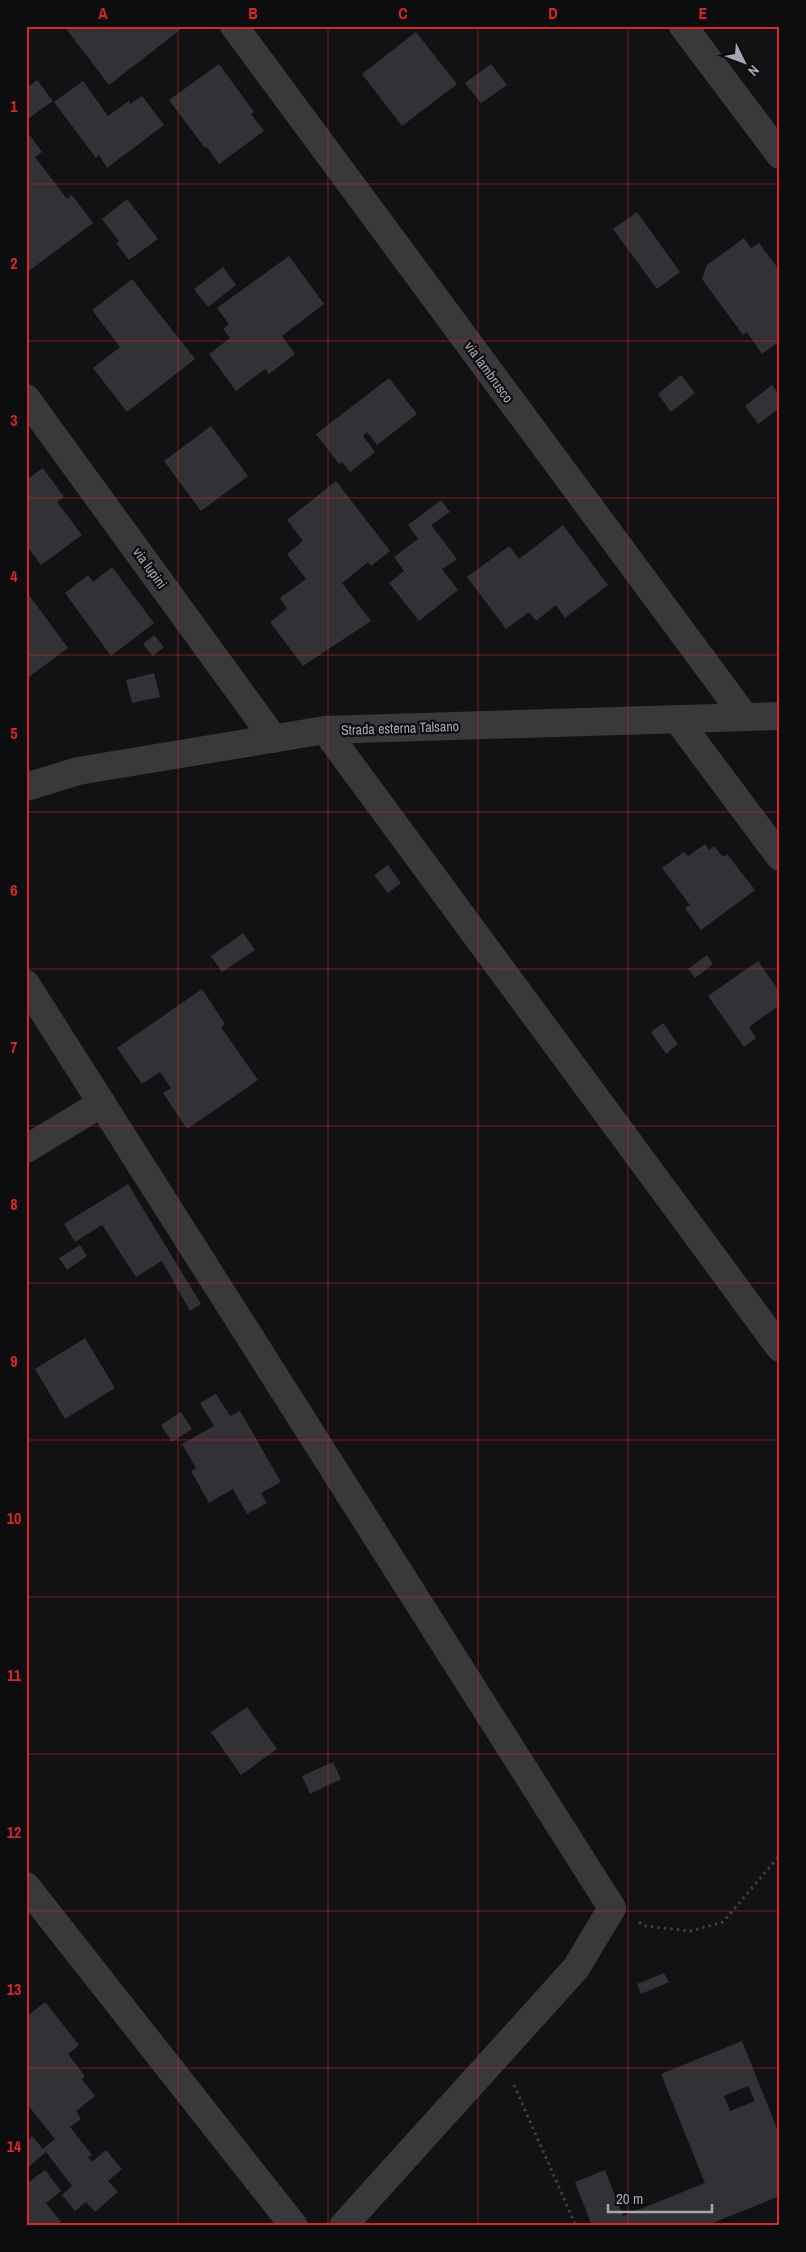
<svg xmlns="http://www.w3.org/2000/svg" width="806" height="2252" font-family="'Archivo Narrow',sans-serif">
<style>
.building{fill:#333135;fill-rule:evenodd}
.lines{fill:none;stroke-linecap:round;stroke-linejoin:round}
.path{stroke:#403d43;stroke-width:3;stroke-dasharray:2.5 4;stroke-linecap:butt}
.minor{stroke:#3b383c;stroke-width:28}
.grid{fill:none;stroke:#d62828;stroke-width:1;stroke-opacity:0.55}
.labels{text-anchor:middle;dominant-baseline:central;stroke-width:4.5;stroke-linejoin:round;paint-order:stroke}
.street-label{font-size:14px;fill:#aba4b2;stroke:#0d0c0e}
.neatline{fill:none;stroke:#d62828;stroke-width:2}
.grid-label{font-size:16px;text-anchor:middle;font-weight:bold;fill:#d62828}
</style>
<rect width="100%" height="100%" fill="#121113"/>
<!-- building -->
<g class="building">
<polygon points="64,26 185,26 109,85"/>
<polygon points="416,32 457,84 402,126 362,74"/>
<polygon points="219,64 254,112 251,114 264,131 219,164 207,147 205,148 169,100"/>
<polygon points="491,64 507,85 481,103 465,83"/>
<polygon points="37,80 53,101 29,118 26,115 26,88"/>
<polygon points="83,81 108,116 129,101 130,104 142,96 164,125 107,168 99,155 96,158 54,102"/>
<polygon points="26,130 42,152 35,157 67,199 72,195 93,223 26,273"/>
<polygon points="127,199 158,239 129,260 116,243 119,241 102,219"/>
<polygon points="637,212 680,272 657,289 613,229"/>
<polygon points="744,238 751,248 759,243 780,271 780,341 762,354 747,332 743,335 702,279 707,265"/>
<polygon points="289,256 324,304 282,336 295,354 269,374 265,369 236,391 209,354 230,338 223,329 229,324 217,308"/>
<polygon points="223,267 236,285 208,307 194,289"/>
<polygon points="132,279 195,359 127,412 93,368 120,347 92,310"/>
<polygon points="681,375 695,393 671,412 658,394"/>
<polygon points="389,378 417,414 377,445 367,432 363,436 375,452 350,472 342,462 339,464 316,434"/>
<polygon points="772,385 780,396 780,408 758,424 745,406"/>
<polygon points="211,426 248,476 201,511 164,461"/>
<polygon points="43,468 64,497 57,502 82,535 41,565 26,545 26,480"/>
<polygon points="336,481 390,551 371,566 368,562 342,583 371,621 303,666 270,622 287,609 280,598 306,579 287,554 303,541 287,520"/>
<polygon points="441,500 450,512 431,525 457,559 442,569 458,590 419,621 389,583 404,571 394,557 418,539 408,525"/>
<polygon points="563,525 608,585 565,618 556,605 536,621 529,612 506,629 467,577 509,546 519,559"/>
<polygon points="112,567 154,623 111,656 65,593 88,575 93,582"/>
<polygon points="26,591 68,648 26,679"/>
<polygon points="154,635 164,647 153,656 143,644"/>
<polygon points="154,673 160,697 132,703 126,680"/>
<polygon points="705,844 709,850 714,846 723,857 727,854 755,890 701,930 685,908 690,905 662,868 684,852 688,856"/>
<polygon points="388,865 401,883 388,893 374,875"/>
<polygon points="243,933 255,950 222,972 211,956"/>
<polygon points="707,955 713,964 695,978 688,969"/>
<polygon points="758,961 780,992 780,1005 749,1027 756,1038 744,1047 708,996"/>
<polygon points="202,989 225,1024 221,1027 258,1080 187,1129 163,1093 171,1088 160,1072 142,1084 117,1048"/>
<polygon points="663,1023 678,1044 666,1054 651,1032"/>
<polygon points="128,1184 201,1304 190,1311 162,1261 136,1277 102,1225 75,1242 64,1224"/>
<polygon points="80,1245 87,1256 67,1270 59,1258"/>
<polygon points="85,1338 115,1388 65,1419 35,1369"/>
<polygon points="216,1394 230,1416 240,1411 281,1482 261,1493 267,1503 247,1514 233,1489 209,1503 191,1471 196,1468 182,1444 214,1426 200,1403"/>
<polygon points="181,1412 192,1429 172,1442 161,1425"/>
<polygon points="247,1707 277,1749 241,1775 211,1732"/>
<polygon points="333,1762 341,1779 310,1794 302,1776"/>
<polygon points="664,1973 669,1982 641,1994 637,1984"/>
<polygon points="45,2002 79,2045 68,2054 85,2076 82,2079 95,2096 76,2111 81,2119 70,2127 92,2155 88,2157 92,2162 106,2150 122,2169 108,2181 118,2192 95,2212 86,2202 75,2211 62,2195 72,2186 46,2152 26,2169 26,2142 32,2136 43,2149 55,2139 26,2103 26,2017"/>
<path d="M742,2041L780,2136V2196L705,2226H592L575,2182L605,2170L623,2216L705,2183L661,2074ZM748,2086L755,2101L730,2111L724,2096Z"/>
<polygon points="45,2170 61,2191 46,2203 61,2222 57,2226 26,2226 26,2184"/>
</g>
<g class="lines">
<!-- path -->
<g class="path">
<polyline points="639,1922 646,1926 691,1931 723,1922 780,1855"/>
<polyline points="514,2085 576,2226"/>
</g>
<!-- minor -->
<g class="minor">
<polyline points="234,26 745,717"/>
<polyline points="683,26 780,155"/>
<polyline points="26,398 274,739"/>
<polyline points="677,719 780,857"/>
<polyline points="325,730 780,1348"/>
<polyline points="26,787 78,771 325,730 780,716"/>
<polyline points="26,984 612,1908 576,1968 343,2226"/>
<polyline points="26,1149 102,1103"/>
<polyline points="26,1886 294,2226"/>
</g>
</g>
<!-- grid -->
<path class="grid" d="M178,26V2226M328,26V2226M478,26V2226M628,26V2226M26,184H780M26,341H780M26,498H780M26,655H780M26,812H780M26,969H780M26,1126H780M26,1283H780M26,1440H780M26,1597H780M26,1754H780M26,1911H780M26,2068H780"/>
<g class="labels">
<!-- street labels -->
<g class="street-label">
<text transform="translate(489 372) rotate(54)">via lambrusco</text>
<text transform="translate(150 568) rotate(54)">via lupini</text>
<text transform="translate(400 728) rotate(-2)">Strada esterna Talsano</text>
</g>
</g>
<!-- border -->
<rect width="806" height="2252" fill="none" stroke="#0d0c0e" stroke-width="55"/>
<!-- north arrow -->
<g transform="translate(744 62) rotate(132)" stroke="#0d0c0e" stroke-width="4" paint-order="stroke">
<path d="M0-4L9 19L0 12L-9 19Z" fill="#aba4b2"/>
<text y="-8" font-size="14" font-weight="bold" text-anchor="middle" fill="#aba4b2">N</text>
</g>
<!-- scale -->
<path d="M608 2204v8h104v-8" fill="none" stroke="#aba4b2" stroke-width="2.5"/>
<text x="616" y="2204" font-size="15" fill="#aba4b2" stroke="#0d0c0e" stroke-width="4" paint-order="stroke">20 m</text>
<rect x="28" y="28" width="750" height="2196" class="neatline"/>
<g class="grid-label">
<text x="103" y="19">A</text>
<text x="253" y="19">B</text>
<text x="403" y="19">C</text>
<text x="553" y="19">D</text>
<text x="703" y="19">E</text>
<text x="14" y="112">1</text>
<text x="14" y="269">2</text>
<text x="14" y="426">3</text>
<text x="14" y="582">4</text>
<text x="14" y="739">5</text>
<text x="14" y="896">6</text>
<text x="14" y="1053">7</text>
<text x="14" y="1210">8</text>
<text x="14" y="1367">9</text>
<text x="14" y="1524">10</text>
<text x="14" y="1681">11</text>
<text x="14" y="1838">12</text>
<text x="14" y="1995">13</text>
<text x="14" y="2152">14</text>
</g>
</svg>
